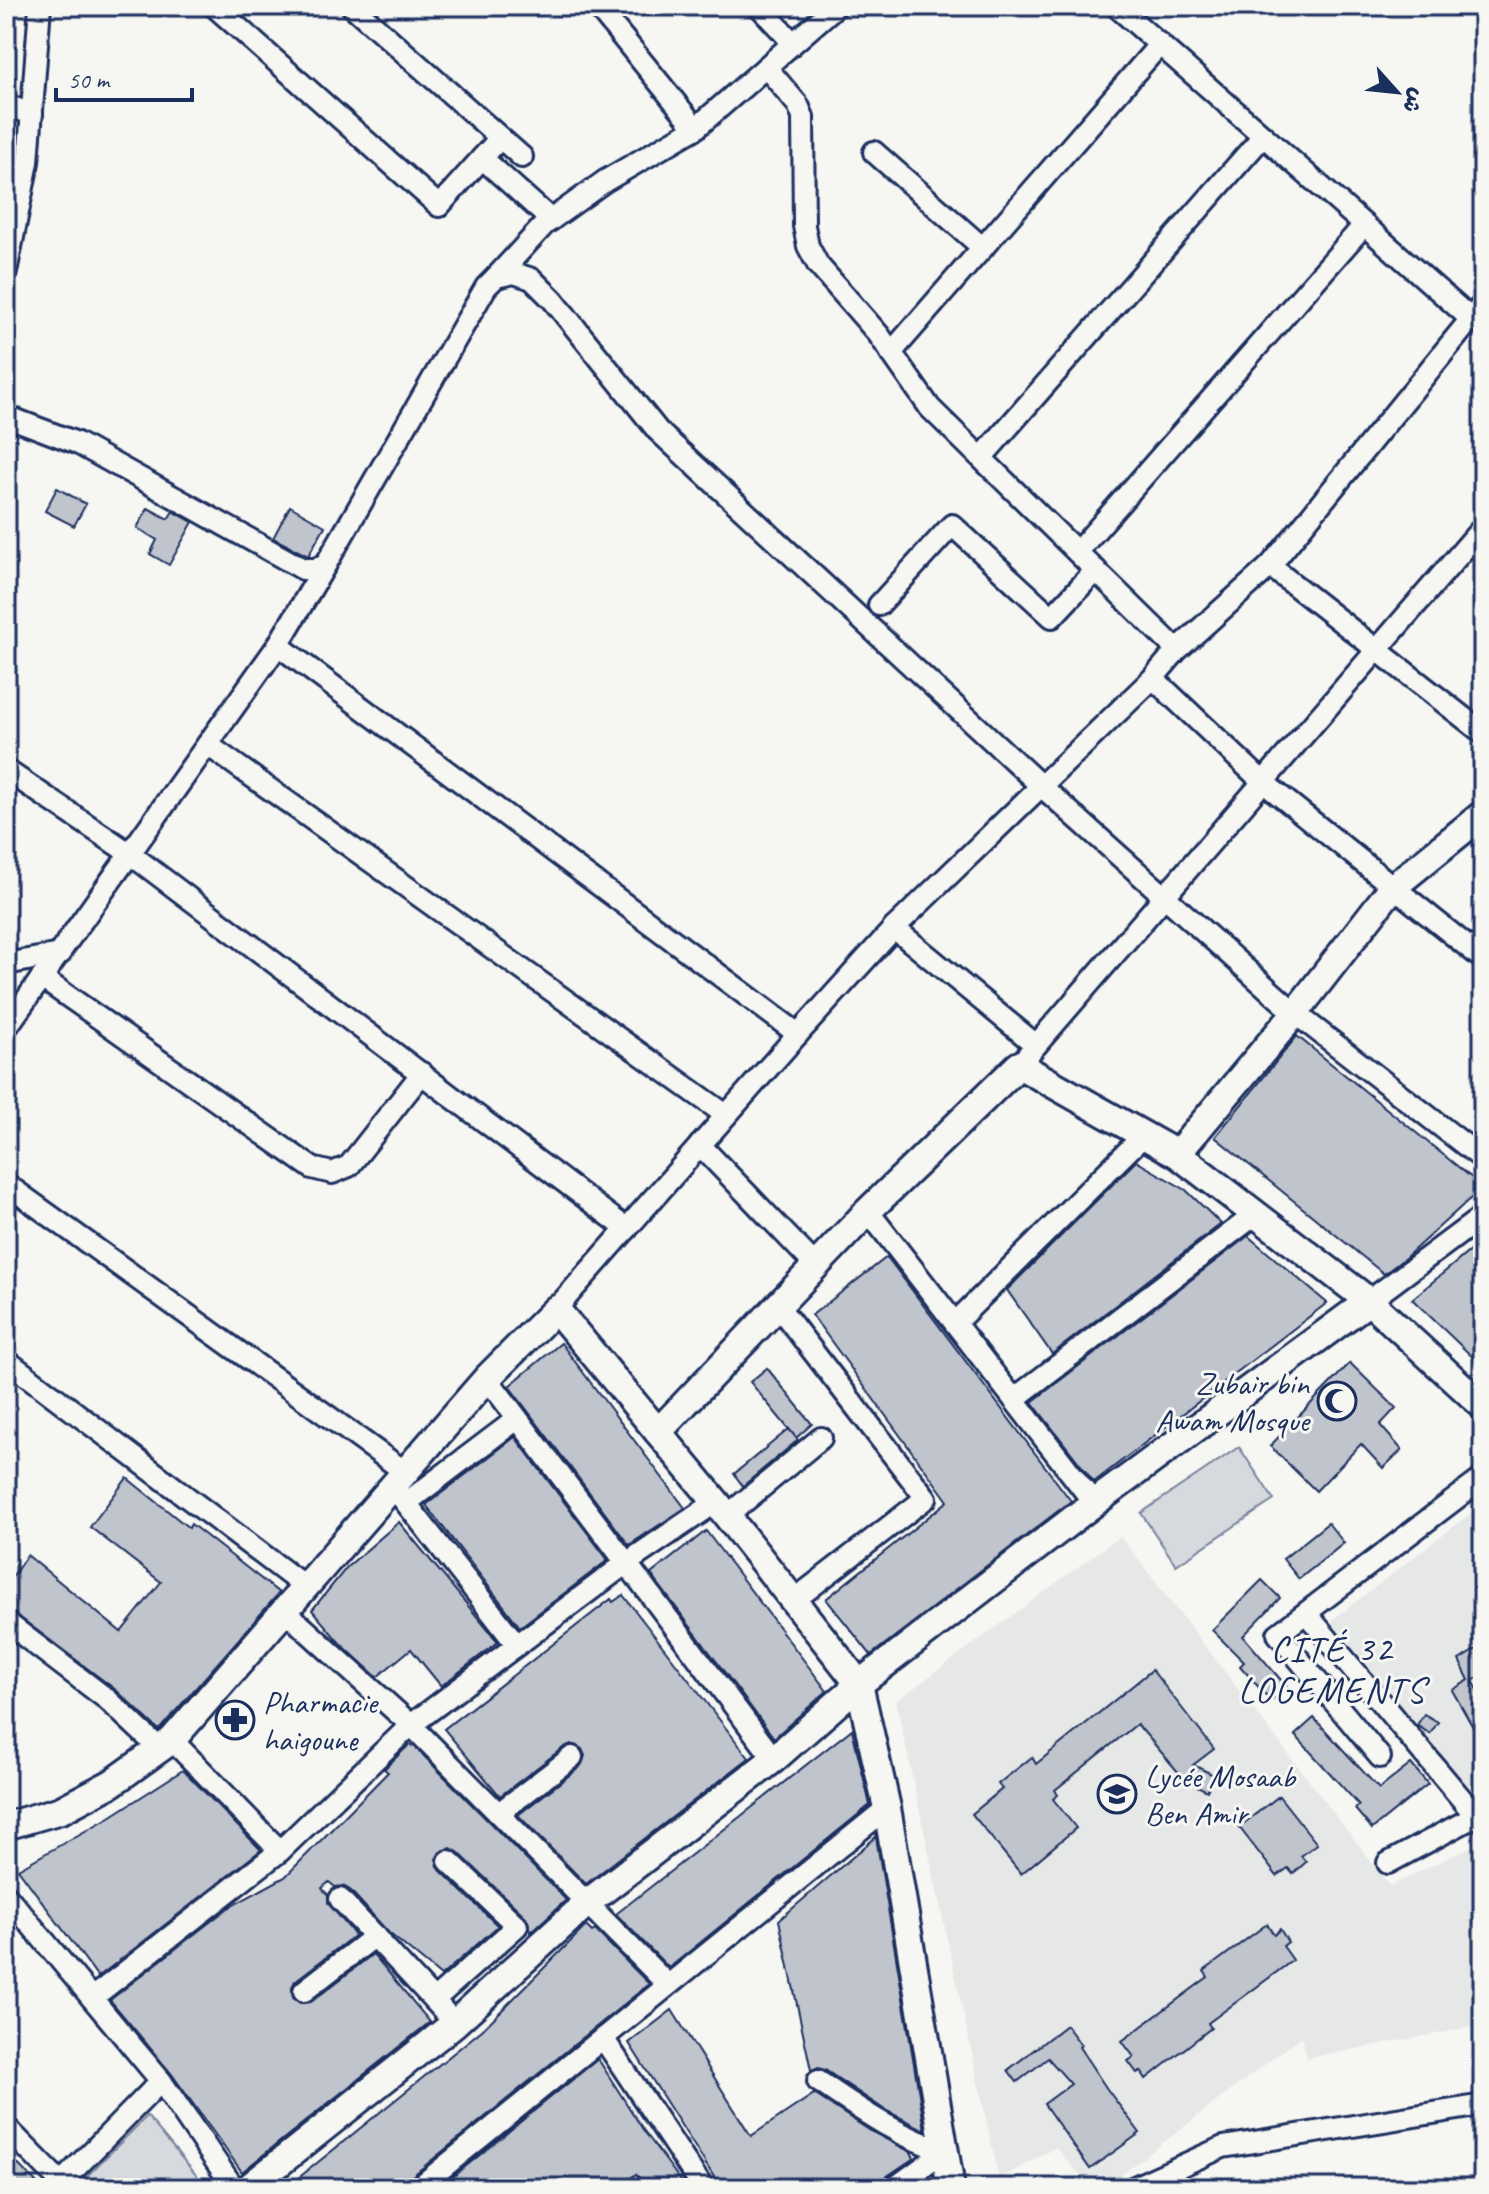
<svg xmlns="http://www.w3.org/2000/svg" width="1489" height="2194" font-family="Caveat,'Playpen Sans Arabic',sans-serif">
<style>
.built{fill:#e6e7e7}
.green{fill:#d6d9dd;stroke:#78849e;stroke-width:2}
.building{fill:#c0c4cd;stroke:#1b2f5e;stroke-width:2}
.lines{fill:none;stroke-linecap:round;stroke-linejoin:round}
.minor-casing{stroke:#1b2f5e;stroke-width:26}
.tertiary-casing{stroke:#1b2f5e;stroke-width:32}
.minor{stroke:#f6f6f2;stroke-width:20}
.tertiary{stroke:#f6f6f2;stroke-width:26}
.labels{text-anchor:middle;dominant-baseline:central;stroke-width:6;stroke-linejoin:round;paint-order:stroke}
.poi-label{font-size:32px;fill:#1b2f5e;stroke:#f6f6f2;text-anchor:start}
.quarter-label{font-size:36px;letter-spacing:2px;fill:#1b2f5e;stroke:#f6f6f2}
</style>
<rect width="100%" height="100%" fill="#f6f6f2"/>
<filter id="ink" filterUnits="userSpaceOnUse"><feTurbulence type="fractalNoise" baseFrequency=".0125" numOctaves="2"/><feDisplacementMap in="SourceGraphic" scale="16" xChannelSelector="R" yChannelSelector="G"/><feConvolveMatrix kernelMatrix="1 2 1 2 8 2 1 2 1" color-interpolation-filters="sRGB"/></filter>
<g filter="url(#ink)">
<!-- built -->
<g class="built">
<polygon points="1483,1504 1483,1791 1474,1796 1331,1621"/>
<polygon points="1120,1536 1390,1886 1483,1841 1483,2025 1307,2058 1302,2036 1104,2188 1091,2188 1056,2147 999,2179 896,1701"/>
</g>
<!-- green -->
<g class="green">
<polygon points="1239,1447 1274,1500 1176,1565 1141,1513"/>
<polygon points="147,2116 207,2188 79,2188 77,2186"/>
</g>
<!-- building -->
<g class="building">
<polygon points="57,488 86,504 74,526 45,511"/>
<polygon points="290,506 325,526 308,556 273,538"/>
<polygon points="148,508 168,519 173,511 193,522 169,565 150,554 157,540 137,528"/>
<polygon points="1297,1036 1483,1187 1405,1258 1384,1274 1215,1137"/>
<polygon points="1136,1161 1186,1190 1221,1224 1052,1354 1007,1290"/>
<polygon points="1248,1236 1327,1303 1094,1482 1032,1402"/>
<polygon points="1483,1240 1483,1367 1412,1299"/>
<polygon points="887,1257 1071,1501 871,1655 826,1599 948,1501 812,1315"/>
<polygon points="561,1343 685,1508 629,1545 509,1386"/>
<polygon points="1350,1363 1396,1408 1380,1425 1402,1450 1383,1468 1361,1444 1316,1491 1270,1446"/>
<polygon points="767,1368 812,1424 796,1438 750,1382"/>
<polygon points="789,1429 798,1440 743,1486 734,1474"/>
<polygon points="515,1437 608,1560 520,1627 426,1505"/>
<polygon points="127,1478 189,1528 191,1524 279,1593 159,1730 116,1690 6,1607 6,1586 27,1555 121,1632 161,1582 90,1527"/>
<polygon points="399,1522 498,1642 441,1686 411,1649 377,1677 339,1642 312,1610 347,1567"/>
<polygon points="1328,1523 1344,1543 1299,1579 1283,1559"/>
<polygon points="706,1531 827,1691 774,1738 651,1574"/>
<polygon points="1262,1580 1280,1598 1243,1636 1287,1687 1271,1701 1240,1666 1244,1662 1212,1630"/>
<polygon points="623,1595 749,1758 586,1884 518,1815 580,1767 585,1756 582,1749 571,1744 564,1747 500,1796 444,1729 611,1599 613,1602"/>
<polygon points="1483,1645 1483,1674 1473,1681 1483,1699 1483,1745 1452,1690 1469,1680 1459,1660"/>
<polygon points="1152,1670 1214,1749 1193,1765 1214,1775 1207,1791 1185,1780 1137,1724 1055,1790 1058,1795 1053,1799 1076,1828 1021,1874 972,1814 1002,1789 998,1784 1032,1757 1036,1764"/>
<polygon points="1424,1714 1438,1722 1430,1734 1417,1725"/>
<polygon points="1314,1718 1379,1789 1411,1764 1428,1784 1372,1829 1355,1809 1359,1805 1295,1735"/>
<polygon points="852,1729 870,1805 669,1968 616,1914"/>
<polygon points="409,1745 415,1747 566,1900 531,1932 526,1917 458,1852 451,1848 440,1852 436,1859 440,1870 498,1926 441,1976 389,1933 350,1890 343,1886 335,1887 329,1882 322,1888 328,1895 328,1903 355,1935 295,1981 292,1987 293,1998 300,2003 311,2002 373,1954 430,2022 242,2172 171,2073 110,2000 228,1908 285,1877 388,1772 384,1769"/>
<polygon points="183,1770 261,1850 98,1977 18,1869 110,1817"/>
<polygon points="1279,1796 1317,1844 1301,1856 1306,1862 1293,1874 1288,1868 1277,1876 1239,1827"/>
<polygon points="876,1837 901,1986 925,2130 885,2110 825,2070 818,2068 811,2070 779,1920"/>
<polygon points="1267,1924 1274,1935 1280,1929 1288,1942 1283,1946 1293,1960 1208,2023 1211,2028 1146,2079 1141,2071 1137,2073 1128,2061 1134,2057 1122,2041 1208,1977 1204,1971"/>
<polygon points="586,1926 592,1932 595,1930 649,1984 410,2178 405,2188 286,2188 482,2030"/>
<polygon points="672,2010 751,2136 814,2094 872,2132 911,2152 914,2158 886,2177 881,2188 721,2188 629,2043"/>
<polygon points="1066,2025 1081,2045 1079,2047 1107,2089 1140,2133 1090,2169 1044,2104 1071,2084 1048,2058 1017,2082 1008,2070"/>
<polygon points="598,2059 644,2131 686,2188 647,2188 636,2174 618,2188 439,2188"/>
<polygon points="6,2152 41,2188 6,2188"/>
</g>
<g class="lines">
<!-- minor casing -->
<g class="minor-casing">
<g id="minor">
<polyline points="214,6 439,206 500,138"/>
<polyline points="352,6 522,157"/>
<polyline points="597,6 696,128"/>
<polyline points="759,6 793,43"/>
<polyline points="1116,6 1471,319"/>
<polyline points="766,67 798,105 803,117 804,226 808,246 818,265 879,335 930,408 1177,650"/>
<polyline points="6,105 32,114"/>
<polyline points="874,152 983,248"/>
<polyline points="482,158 551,220"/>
<polyline points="6,272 28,162 40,6"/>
<polyline points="496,277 545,224 605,181 696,128 836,6"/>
<polyline points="891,353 1160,44"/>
<polyline points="6,416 77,443 303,569 316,569 326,564 486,287 496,277 514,273 532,279 553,300 658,431 1040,785 1295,1013 1483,1159"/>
<polyline points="982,457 1263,136"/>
<polyline points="1077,552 1364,225"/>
<polyline points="1270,566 1483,733"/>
<polyline points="879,605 952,525 1052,617 1096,570"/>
<polyline points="278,645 798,1034"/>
<polyline points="1153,678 1263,782 1483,959"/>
<polyline points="208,745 726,1115"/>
<polyline points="6,770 129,853 627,1229"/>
<polyline points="894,928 1036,1045"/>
<polyline points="6,964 60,954"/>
<polyline points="42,978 312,1168 332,1173 349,1166 422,1073"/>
<polyline points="6,1028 278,645 326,564"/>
<polyline points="1019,1065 1483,527"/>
<polyline points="700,1145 816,1266"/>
<polyline points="6,1184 404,1471"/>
<polyline points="868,1211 1094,1503"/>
<polyline points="1369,1301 1483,1216"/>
<polyline points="778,1306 926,1498 793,1601"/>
<polyline points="556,1309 798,1034 894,928 1153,678 1177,650 1270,566 1483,304"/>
<polyline points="955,1323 1144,1135"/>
<polyline points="6,1360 304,1586"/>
<polyline points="487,1378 774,1759"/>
<polyline points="1014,1399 1256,1214"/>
<polyline points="392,1485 517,1645"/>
<polyline points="406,1503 517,1419"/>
<polyline points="727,1516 821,1438"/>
<polyline points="286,1612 411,1725 667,1984"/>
<polyline points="1306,1613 1476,1816"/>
<polyline points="6,1622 108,1700 160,1749"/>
<polyline points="172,1740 280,1851"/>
<polyline points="1380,1757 1278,1634 1483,1478"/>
<polyline points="499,1813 572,1757"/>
<polyline points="1388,1863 1483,1812"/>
<polyline points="6,1895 161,2081 234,2188"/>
<polyline points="340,1899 455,2023"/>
<polyline points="304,1991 375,1936"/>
<polyline points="92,1998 280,1851 411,1725 625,1564 716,1502"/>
<polyline points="434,2000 517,1926 449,1861"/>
<polyline points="603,2038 703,2188"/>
<path d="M818,2081C858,2108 898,2137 945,2151"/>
<polyline points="6,2127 66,2188"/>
<polyline points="56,2188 161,2081"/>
<polyline points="418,2188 887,1808"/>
<polyline points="894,2188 945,2151"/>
<polyline points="1132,2188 1223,2147 1483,2105"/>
</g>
</g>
<!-- tertiary casing -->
<g class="tertiary-casing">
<g id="tertiary">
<polyline points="1177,1154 1295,1013 1392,888 1483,814"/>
<polyline points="658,1432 868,1211 1019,1065 1177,1154 1369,1301 1483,1406"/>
<polyline points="6,1826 61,1810 112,1783 172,1740 487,1378 556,1309 716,1502 859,1684 887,1808 951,2188"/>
<polyline points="248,2188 455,2023 587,1903 774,1759 859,1684 1094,1503 1369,1301"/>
</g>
</g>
<!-- minor -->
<use href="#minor" class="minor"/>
<!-- tertiary -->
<use href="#tertiary" class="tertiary"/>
</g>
</g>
<!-- icons -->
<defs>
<g id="mosque-ring" transform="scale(2)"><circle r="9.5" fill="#f6f6f2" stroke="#1b2f5e" stroke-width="1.5"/><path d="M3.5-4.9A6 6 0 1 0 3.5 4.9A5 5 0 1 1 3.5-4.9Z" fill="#1b2f5e"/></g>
<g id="pharmacy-ring" transform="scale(2)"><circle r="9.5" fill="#f6f6f2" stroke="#1b2f5e" stroke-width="1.5"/><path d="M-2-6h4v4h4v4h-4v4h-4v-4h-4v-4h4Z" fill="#1b2f5e"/></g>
<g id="school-ring" transform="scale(2)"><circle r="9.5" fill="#f6f6f2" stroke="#1b2f5e" stroke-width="1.5"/><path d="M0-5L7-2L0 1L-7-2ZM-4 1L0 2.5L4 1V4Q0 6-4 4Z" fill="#1b2f5e"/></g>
</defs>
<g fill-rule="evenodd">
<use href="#mosque-ring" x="1337" y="1401"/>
<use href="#pharmacy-ring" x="235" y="1720"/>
<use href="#school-ring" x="1117" y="1794"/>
</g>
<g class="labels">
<!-- poi labels -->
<g class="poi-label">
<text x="1309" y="1383" text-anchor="end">Zubair bin<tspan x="1309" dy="37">Awam Mosque</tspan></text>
<text x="263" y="1702">Pharmacie<tspan x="263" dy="37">haigoune</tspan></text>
<text x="1145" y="1776">Lycée Mosaab<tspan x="1145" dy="37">Ben Amir</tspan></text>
</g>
<!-- quarter labels -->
<g class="quarter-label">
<text x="1332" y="1649">CITÉ 32<tspan x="1332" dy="41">LOGEMENTS</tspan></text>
</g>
</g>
<!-- margin -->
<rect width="1489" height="2194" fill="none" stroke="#f6f6f2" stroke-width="32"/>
<rect x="16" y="16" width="1457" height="2162" fill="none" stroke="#1b2f5e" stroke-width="3" filter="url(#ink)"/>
<!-- north arrow -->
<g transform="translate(1397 92) rotate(117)" stroke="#f6f6f2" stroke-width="6" paint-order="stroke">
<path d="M0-6L14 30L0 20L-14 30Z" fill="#1b2f5e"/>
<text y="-12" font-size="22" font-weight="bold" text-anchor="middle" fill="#1b2f5e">ش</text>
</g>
<!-- scale -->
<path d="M56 88v12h136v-12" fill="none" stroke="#1b2f5e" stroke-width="4"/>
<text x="68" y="88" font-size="24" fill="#1b2f5e" stroke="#f6f6f2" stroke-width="6" paint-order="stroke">50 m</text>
</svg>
